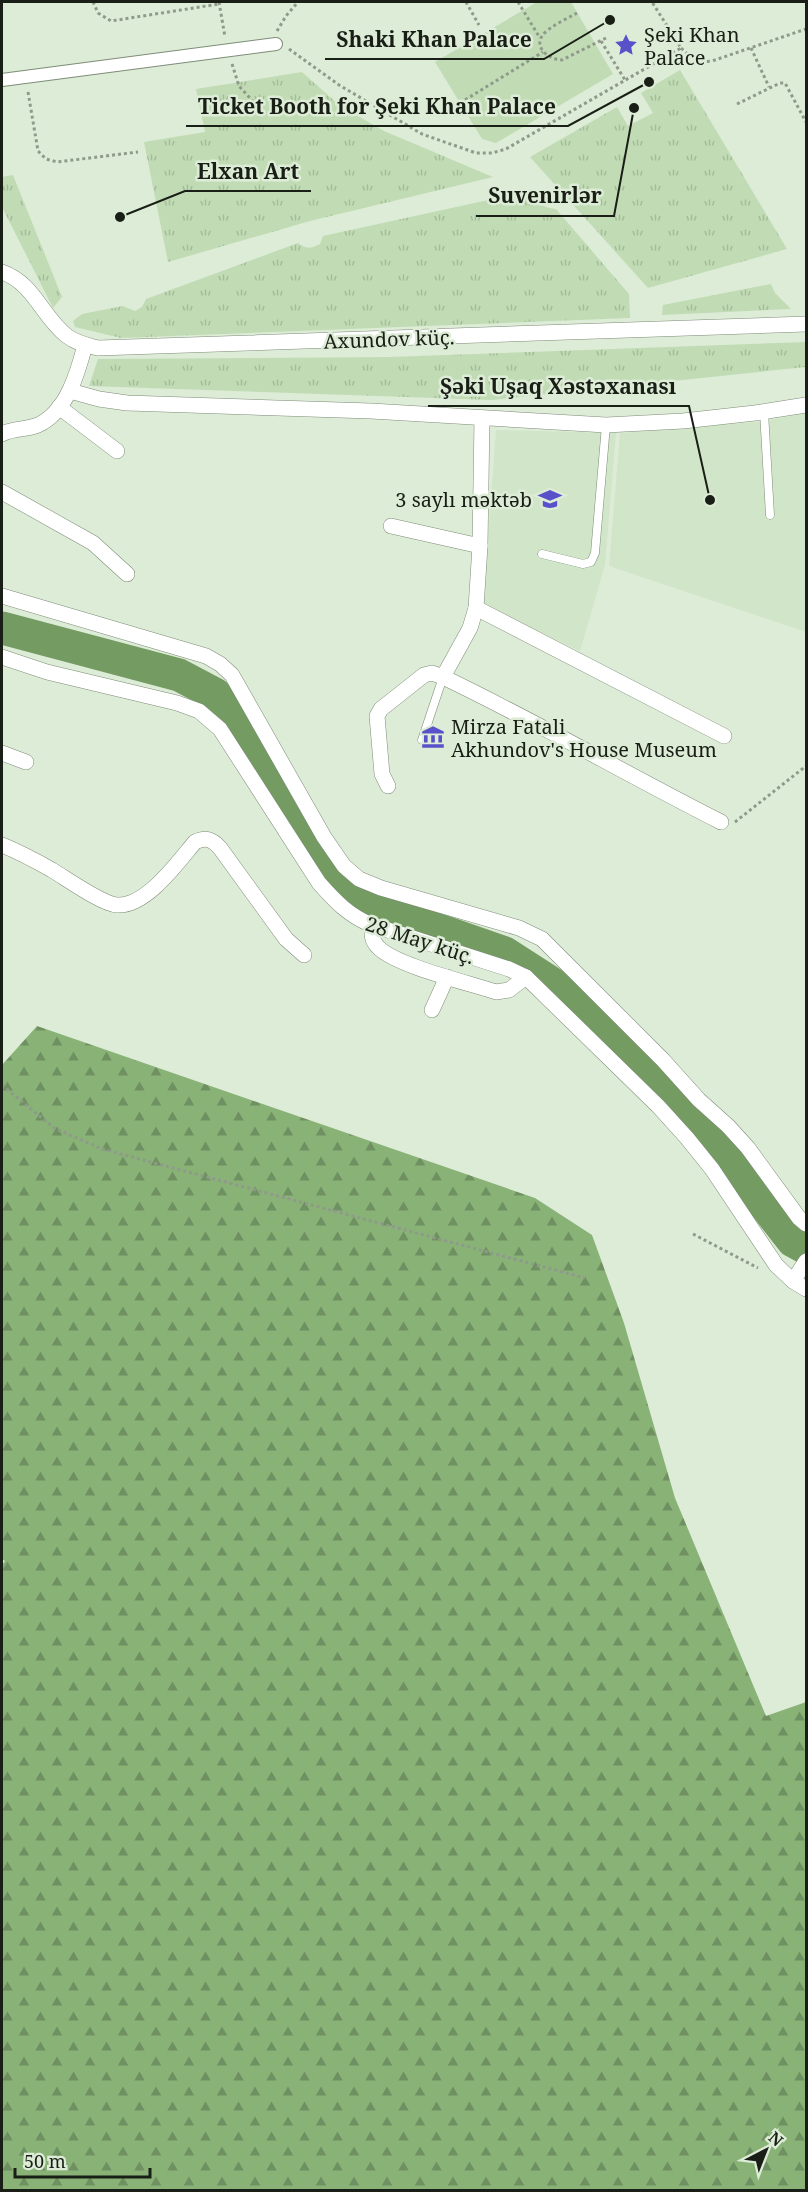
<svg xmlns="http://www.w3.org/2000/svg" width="808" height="2192" font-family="'Noto Serif',serif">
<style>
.built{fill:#d1e6c9}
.grass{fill:url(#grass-tufts)}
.forest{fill:url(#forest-firs)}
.park{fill:#c1dcb5}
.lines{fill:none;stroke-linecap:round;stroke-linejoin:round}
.river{stroke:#749b62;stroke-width:33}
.service-casing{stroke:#7e8c78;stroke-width:9}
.pedestrian-casing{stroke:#7e8c78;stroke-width:14}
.minor-casing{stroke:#7e8c78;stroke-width:16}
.path{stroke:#8f9a8a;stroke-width:3;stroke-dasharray:3 3;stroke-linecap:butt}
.service{stroke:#fff;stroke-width:8}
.pedestrian{stroke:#fff;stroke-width:12}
.minor{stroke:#fff;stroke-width:15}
.labels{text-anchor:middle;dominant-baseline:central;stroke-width:5;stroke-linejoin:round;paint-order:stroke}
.poi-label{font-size:20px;fill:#191e16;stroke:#ddecd6;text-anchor:start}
.street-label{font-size:20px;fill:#191e16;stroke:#ddecd6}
.leader{fill:none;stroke:#191e16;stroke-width:2}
.callout-dot{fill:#191e16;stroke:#ddecd6;stroke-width:2}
.callout-label{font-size:21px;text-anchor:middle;font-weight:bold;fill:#191e16;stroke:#ddecd6;stroke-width:5;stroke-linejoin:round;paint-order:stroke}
</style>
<defs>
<pattern id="grass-tufts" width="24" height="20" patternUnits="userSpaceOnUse" patternTransform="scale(1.5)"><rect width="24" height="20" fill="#c1dcb5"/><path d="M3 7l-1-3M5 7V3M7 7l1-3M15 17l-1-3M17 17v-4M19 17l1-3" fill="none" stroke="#a5bc9b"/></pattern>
<pattern id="forest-firs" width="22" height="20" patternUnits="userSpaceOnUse" patternTransform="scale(1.5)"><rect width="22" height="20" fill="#89b277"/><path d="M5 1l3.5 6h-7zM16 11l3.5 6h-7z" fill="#6f9061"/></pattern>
</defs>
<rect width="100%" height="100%" fill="#ddecd6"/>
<!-- built -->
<g class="built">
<polygon points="806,413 806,632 609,566 620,433 756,422"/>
<polygon points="496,430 616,433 605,565 580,651 483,605"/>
</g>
<!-- grass -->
<g class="grass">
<polygon points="680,70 787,249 648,288 530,157 617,107 628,126 653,113 641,93"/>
<polygon points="302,72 339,105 384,131 493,177 310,221 168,262 144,142 205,132 196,89"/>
<polygon points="13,175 62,297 53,308 2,207 2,177"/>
<path d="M534,190C537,204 542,207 556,209L629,294L630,318L121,338L75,327L73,321L82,314L123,306L135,311L142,307L146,299L298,243C306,249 310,249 320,244L323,236Z"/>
<polygon points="771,284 775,293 791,309 662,315 663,305"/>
<polygon points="806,342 806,367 492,400 89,386 98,359 389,357"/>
</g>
<!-- forest -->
<polygon class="forest" points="37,1026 535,1198 592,1235 624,1323 675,1498 766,1716 806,1702 806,2190 2,2190 2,1565 5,1561 2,1559 2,1065"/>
<!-- park -->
<polygon class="park" points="537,2 571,2 613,74 496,143 482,139 435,62"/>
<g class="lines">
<!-- river -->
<polyline class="river" points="2,628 179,675 215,694 233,714 318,857 356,896 422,924 505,953 550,982 603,1030 676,1099 731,1162 793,1241 806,1248"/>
<!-- service casing -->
<g class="service-casing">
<g id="service">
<polyline points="764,412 770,515"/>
<polyline points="542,554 583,564 591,562 595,553 606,425"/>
<polyline points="422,740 443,677"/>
</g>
</g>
<!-- pedestrian casing -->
<g class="pedestrian-casing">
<polyline id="pedestrian" points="2,80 276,44"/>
</g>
<!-- minor casing -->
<g class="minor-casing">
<g id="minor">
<path d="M2,272C34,283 42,317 67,336C76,343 87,345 98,348L806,324"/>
<polyline points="70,391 99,399 127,403 371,411 606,425 683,421 755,413 806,405"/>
<polyline points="59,407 117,451"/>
<path d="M2,434C13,428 26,430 38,425C67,412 78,372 85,345"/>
<polyline points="2,492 93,543 127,574"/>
<polyline points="391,526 480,546"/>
<polyline points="2,596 206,656 220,664 232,675 324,837 344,866 359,879 381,888 519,928 542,939 663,1060 699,1100 728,1126 748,1148 799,1218 806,1224"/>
<polyline points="476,608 724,736"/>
<path d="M2,657L47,672L177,703L199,711L220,729L319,883C335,901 349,916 372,925L509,969L526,977L658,1106L687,1138L712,1169L776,1265L793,1281L806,1289"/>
<path d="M443,677C537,722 628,775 721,822"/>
<polyline points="2,753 26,762"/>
<polyline points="388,786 382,774 377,716 381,709 424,675 432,673 443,677 470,628 476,608 480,546 482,418"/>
<path d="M2,845C19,852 36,861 52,870C67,879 102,904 117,905C146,907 178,862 195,842C206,837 212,839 220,848L286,939L304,955"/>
<path d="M372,925C372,934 371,940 378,947C394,965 469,983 496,992L509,990L526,977"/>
<polyline points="432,1010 447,977"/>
<polyline points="793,1281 806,1261"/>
</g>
</g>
<!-- path -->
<g class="path">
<polyline points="93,2 98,13 111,21 219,4"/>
<polyline points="219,2 225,37"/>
<polyline points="466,2 479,25"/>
<polyline points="518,2 540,38"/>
<path d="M577,13C568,18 557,23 548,30C530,43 545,59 562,60L606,38"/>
<polyline points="277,31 286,16 298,2"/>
<polyline points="601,41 625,80"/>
<path d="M681,48C691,57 698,63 712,61L806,29"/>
<polyline points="751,48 769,87"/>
<polyline points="289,49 339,85 422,134 476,153 492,153 506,149 681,48 652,2"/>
<polyline points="232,64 239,86 258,107"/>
<polyline points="28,92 38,151 46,159 57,162 138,152"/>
<polyline points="460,103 543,52"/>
<polyline points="737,104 780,83 785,83 806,122"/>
<polyline points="735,822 806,766"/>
<polyline points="2,1085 54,1128 102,1149 585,1278"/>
<polyline points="693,1234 758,1268"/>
</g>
<!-- service -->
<use href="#service" class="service"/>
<!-- pedestrian -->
<use href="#pedestrian" class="pedestrian"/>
<!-- minor -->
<use href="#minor" class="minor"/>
</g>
<!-- icons -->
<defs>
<g id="sight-bare" transform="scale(1.8)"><path d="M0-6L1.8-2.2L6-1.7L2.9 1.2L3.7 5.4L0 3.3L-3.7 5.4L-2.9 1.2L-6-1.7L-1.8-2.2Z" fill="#5951c9" stroke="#ddecd6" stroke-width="2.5" paint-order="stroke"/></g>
<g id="school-bare" transform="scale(1.8)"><path d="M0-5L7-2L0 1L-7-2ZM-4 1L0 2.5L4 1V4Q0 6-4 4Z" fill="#5951c9" stroke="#ddecd6" stroke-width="2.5" paint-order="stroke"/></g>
<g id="museum-bare" transform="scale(1.8)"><path d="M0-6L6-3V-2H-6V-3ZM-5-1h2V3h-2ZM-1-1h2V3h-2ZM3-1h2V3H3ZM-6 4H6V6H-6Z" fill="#5951c9" stroke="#ddecd6" stroke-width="2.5" paint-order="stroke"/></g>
</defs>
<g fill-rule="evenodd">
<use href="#sight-bare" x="626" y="45"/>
<use href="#school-bare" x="550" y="499"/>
<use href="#museum-bare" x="433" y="737"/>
</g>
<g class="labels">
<!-- poi labels -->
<g class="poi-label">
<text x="644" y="34">Şeki Khan<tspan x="644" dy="23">Palace</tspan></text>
<text x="532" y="499" text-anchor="end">3 saylı məktəb</text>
<text x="451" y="726">Mirza Fatali<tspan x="451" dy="23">Akhundov's House Museum</tspan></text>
</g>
<!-- street labels -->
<g class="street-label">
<text transform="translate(389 339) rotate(-2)">Axundov küç.</text>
<text transform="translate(420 940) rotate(18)">28 May küç.</text>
</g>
</g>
<!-- callouts -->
<path class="leader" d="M610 20L544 59H325M649 82L568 126H186M120 217L185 191H311M634 108L614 216H476M710 500L689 406H428"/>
<g class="callout-dot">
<circle cx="610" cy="20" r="6"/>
<circle cx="649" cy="82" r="6"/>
<circle cx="120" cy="217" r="6"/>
<circle cx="634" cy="108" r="6"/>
<circle cx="710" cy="500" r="6"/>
</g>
<g class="callout-label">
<text x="434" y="47">Shaki Khan Palace</text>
<text x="377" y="114">Ticket Booth for Şeki Khan Palace</text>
<text x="248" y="179">Elxan Art</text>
<text x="545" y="203">Suvenirlər</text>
<text x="558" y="394">Şəki Uşaq Xəstəxanası</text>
</g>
<!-- border -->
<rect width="808" height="2192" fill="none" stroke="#191e16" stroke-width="6"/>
<!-- north arrow -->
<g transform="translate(766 2150) rotate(42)" stroke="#ddecd6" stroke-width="4.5" paint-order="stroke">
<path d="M0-4.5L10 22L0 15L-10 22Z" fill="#191e16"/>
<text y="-9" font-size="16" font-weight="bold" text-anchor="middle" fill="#191e16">N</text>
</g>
<!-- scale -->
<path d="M15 2168v9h135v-9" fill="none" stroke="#191e16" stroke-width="3"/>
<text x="24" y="2168" font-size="18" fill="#191e16" stroke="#ddecd6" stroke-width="4.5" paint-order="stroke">50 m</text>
</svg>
